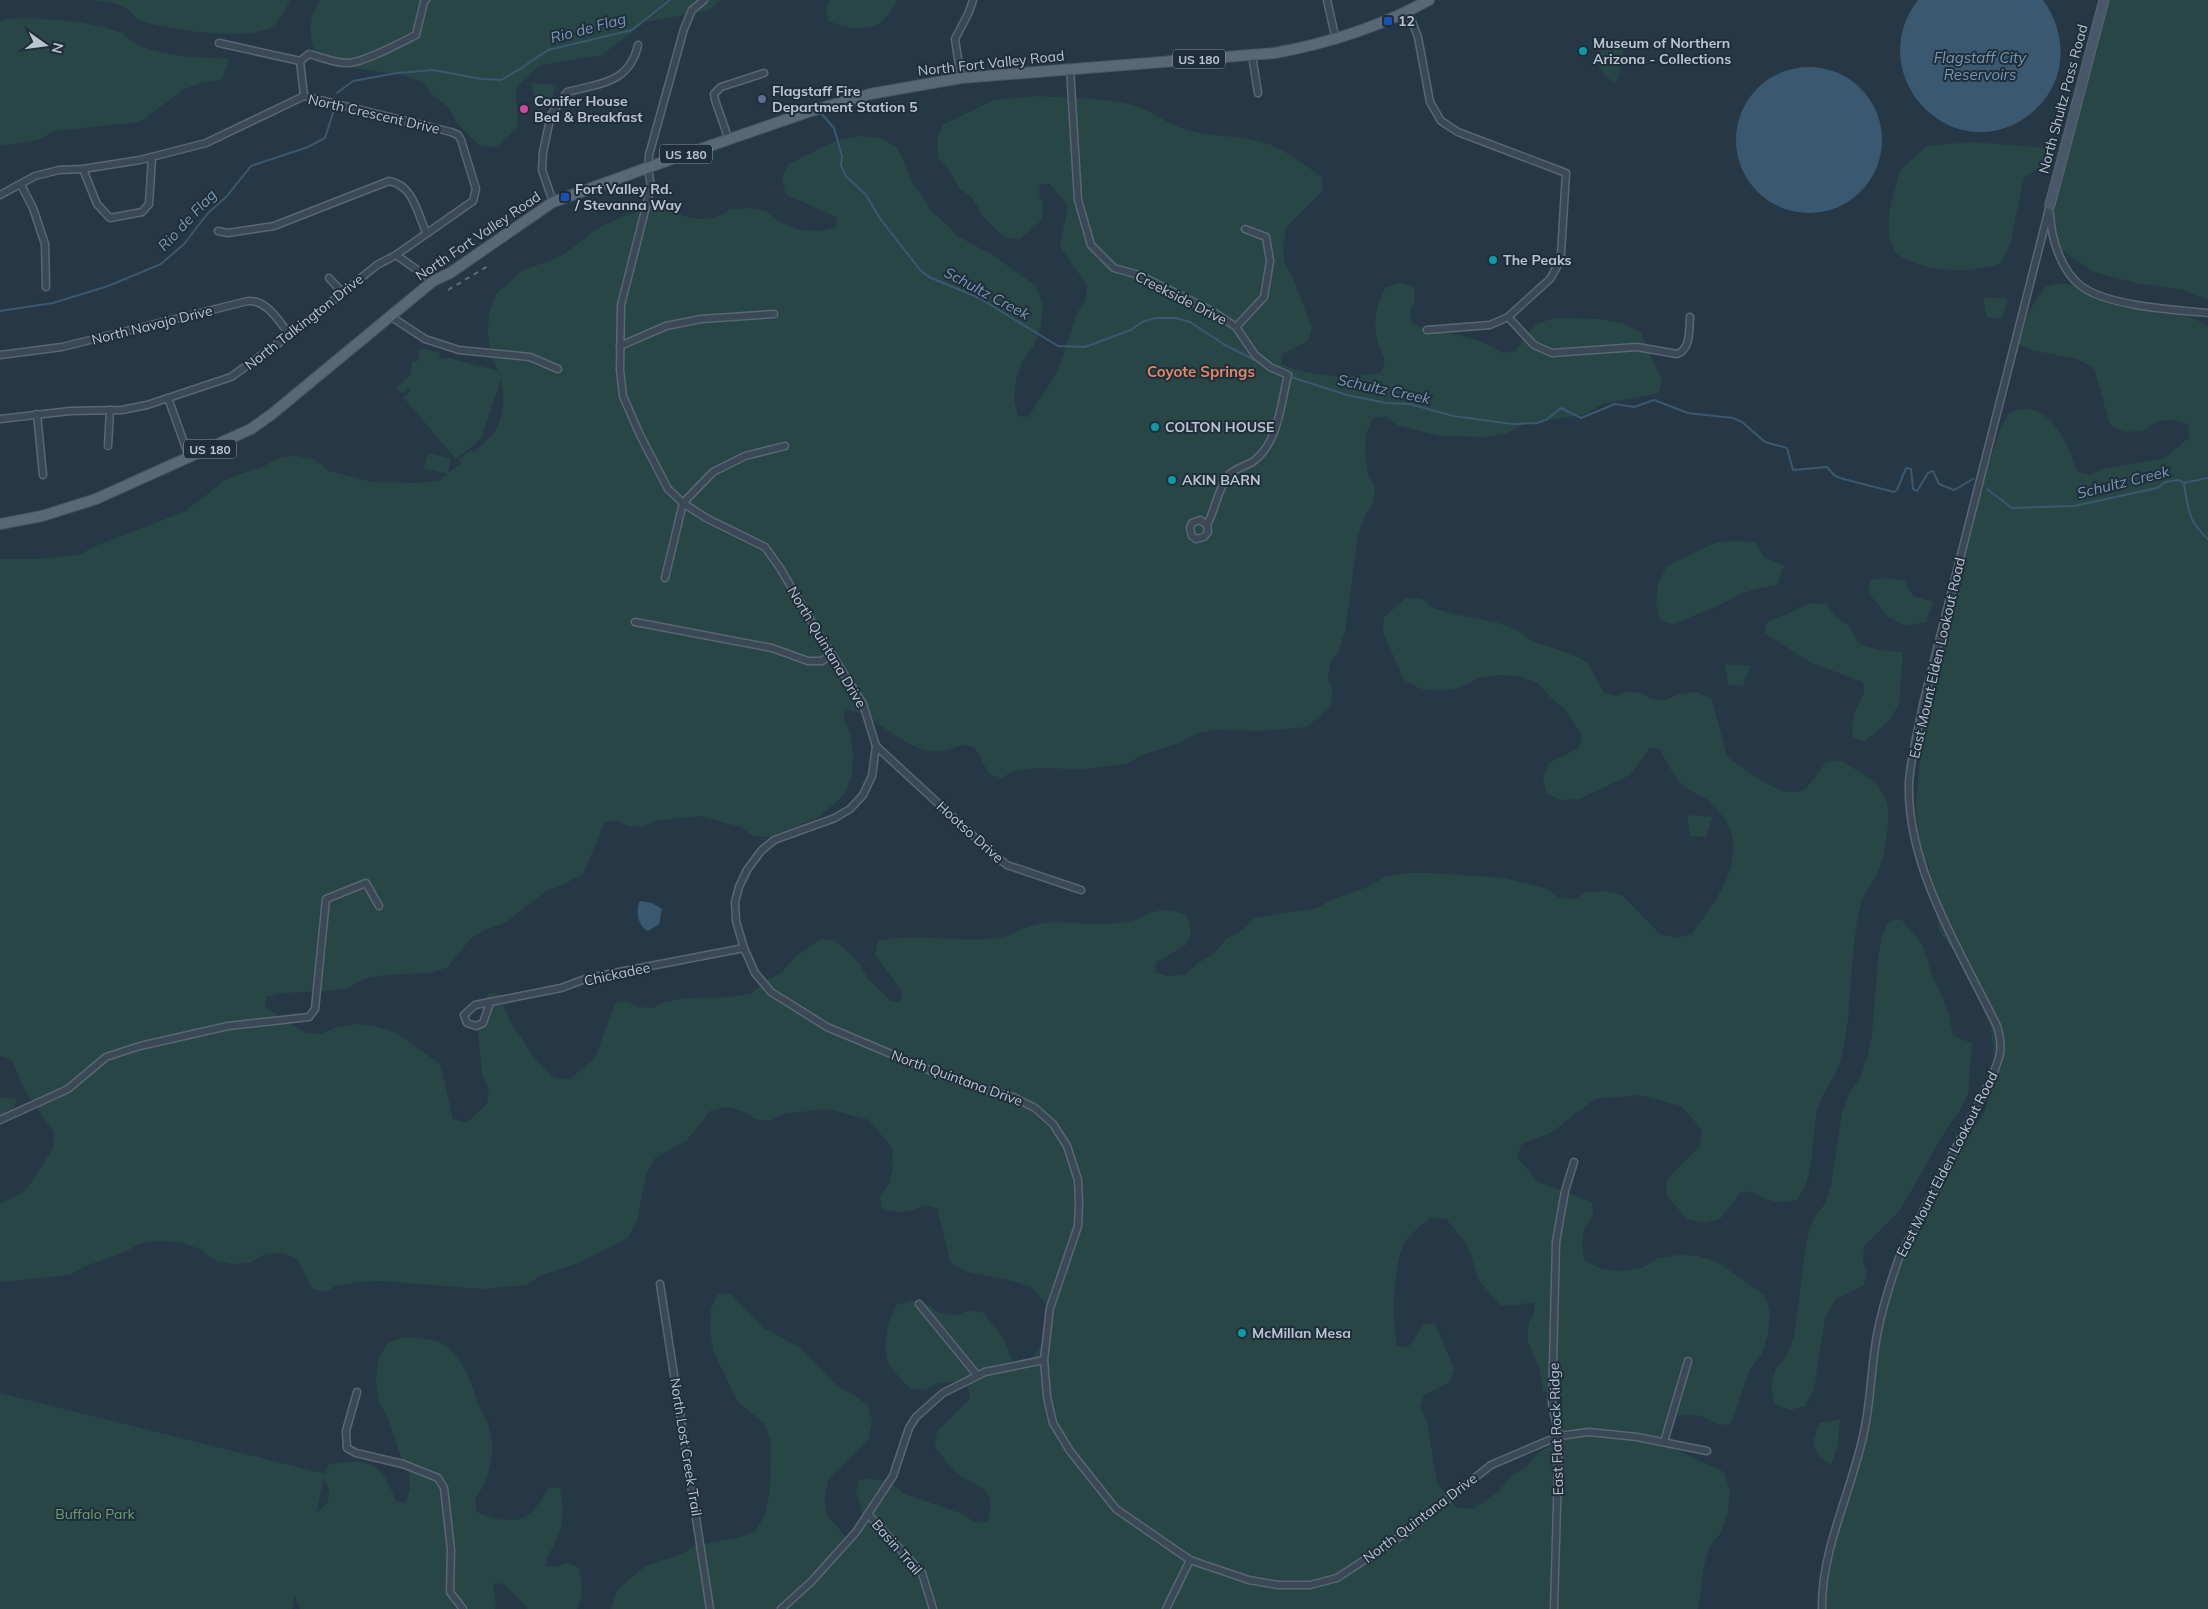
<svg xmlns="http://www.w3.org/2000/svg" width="2208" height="1609" font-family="Mulish,sans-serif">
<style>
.green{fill:#284646;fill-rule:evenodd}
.water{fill:#3a586f}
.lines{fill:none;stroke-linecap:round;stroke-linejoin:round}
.stream{stroke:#3a586f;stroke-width:2}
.street-casing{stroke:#596772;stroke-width:9}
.secondary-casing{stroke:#596772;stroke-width:11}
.primary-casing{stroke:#475561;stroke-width:12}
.street{stroke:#3a4955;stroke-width:6}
.secondary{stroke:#485868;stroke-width:9}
.primary{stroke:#586875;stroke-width:10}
.rail{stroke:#5c6e7c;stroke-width:2;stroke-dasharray:5 5;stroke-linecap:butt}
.transit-dot{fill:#1a4fb4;stroke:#1f2e3a;stroke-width:2}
.culture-dot{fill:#0f9aa8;stroke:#1f2e3a;stroke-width:2}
.service-dot{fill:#5c6f8a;stroke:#1f2e3a;stroke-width:2}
.hotel-dot{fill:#d1479c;stroke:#1f2e3a;stroke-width:2}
.labels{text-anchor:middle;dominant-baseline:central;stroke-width:4;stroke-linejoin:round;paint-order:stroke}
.shield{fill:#1f2e3a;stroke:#8a97a2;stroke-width:1}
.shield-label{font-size:12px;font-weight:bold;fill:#b8c4ce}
.poi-label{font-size:14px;font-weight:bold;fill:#b8c4ce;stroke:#1f2e3a;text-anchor:start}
.street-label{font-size:14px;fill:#b8c4ce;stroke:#1f2e3a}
.park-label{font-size:14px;fill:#6ea072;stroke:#1f2e3a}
.water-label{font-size:15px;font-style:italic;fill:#7698b3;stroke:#1f2e3a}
.neighbourhood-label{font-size:15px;font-weight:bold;fill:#de8864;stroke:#1f2e3a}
</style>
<rect width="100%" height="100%" fill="#263846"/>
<!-- green -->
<g class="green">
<path d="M95,0H290C286,9 281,19 273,26C254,42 164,30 140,20C135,17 131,11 125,8C117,3 104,2 95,0Z"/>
<path d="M320,0H722L707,11L645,22L602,55L540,65L516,87C515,101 519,113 517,128L496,147L480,146L457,123L448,107L434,96L422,82L403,75L333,65L316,56C308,32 308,22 320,0Z"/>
<path d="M831,0H898C893,6 888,17 881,22C865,33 843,27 828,21L826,8Z"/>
<path d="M2108,0H2208V300L2184,290L2136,283L2094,272L2049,241L2043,222L2044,202L2051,181L2062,167L2087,56C2100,38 2105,22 2108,0Z"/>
<polygon points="30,18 80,22 103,27 122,33 137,45 156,51 179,56 229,59 222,79 202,83 184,89 140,122 54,131 38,140 0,146 0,22 7,19"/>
<polygon points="1625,38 1622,64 1616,84 1604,75 1597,62 1604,42"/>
<polygon points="531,83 556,85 550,105 535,103"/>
<path d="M1037,96C1069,98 1104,97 1136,106C1155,112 1168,125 1187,130C1210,137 1236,135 1259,141C1283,147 1302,164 1322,177L1323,190L1287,226L1283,243L1284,262L1293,278L1312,328L1308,341L1282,354L1281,364C1311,377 1350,380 1382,372L1385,360C1372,332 1372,314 1386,287L1402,283L1414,287L1415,300L1410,310L1411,323C1441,336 1475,333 1502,353L1515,351L1535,325L1553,318L1601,319L1624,324L1641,333L1662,381L1659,393L1602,404L1586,414L1524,424L1508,433L1488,437L1440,436L1397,425L1386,416L1373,418L1366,433L1365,453L1368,474L1375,487L1373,503L1365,515L1358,535L1345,632L1338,652L1330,664L1328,679L1332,690L1331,705L1307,727L1263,731L1215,730L1195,734L1179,743L1142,755L1126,764L1083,769L1035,768L1014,771L1001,778L989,774L975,748L963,744C924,764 905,739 873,721C863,715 856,710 845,709L844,719L850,733L853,754L852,774L845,794L818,818L768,837L753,836L741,827L699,816L655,821L642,827L627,826L617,820L605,822L583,874L566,883L548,890L505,923L487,929L471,938L448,967L430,973L384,975L364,979L348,988L327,991L281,993L266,997L265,1007L306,1033L321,1034L334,1028L355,1024L375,1026L395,1032L440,1064L453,1119L466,1123L487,1104L489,1089L482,1075L478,1031L483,1008L489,993L499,994L512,1026L523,1040L532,1056L555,1078L570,1079L595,1058L615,1003L628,1001L637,1007L652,1008L666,1002L686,998L732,997L752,993L766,981L782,972L794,958L820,939L835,940L859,963L868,979L891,1001L901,1002L902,992L875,954L878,941C915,932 951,942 988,939C1010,938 1025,925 1046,923C1070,921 1095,926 1119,923C1150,920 1153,901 1187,916L1191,932L1185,946L1156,962L1155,972L1167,976L1185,975L1198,963L1214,954L1226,939L1242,930L1255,918L1317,908L1333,899L1370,886L1385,877L1406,873H1429L1504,878L1547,889L1559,898L1574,899L1587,892L1605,891L1622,895L1660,934L1677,938L1692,934C1713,904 1745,866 1729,827C1726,818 1714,807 1707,800C1702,795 1694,793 1688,789C1673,778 1668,764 1660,749L1650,748L1630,775L1579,799L1562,800L1547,794L1543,778L1549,763L1579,748L1582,735L1564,708L1550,697L1538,683L1519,676L1499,675L1478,678L1462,687L1441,691L1421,689L1404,680L1383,632L1384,617L1406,598L1421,599L1433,608L1453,614L1498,623L1517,630L1532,641L1571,654L1588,663L1604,693L1616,696L1626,692L1641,693L1651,699L1666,700L1679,694L1697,692L1712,699L1727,757C1745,768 1786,806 1807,787C1814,780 1820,770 1826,762L1839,760C1859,772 1884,782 1888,808C1890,823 1884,861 1877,874C1869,889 1863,893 1859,911C1849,958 1853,1007 1842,1054C1838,1076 1822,1090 1817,1112C1812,1135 1814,1161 1806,1183C1804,1189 1800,1194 1797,1200C1779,1204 1768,1202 1752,1191L1740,1193L1720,1219L1704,1223L1687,1219L1666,1195L1667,1179L1700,1146L1702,1130L1681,1106L1639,1095L1595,1099L1552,1132L1521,1145L1517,1157L1538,1182L1592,1202L1593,1215C1581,1232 1580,1241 1585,1261L1601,1269L1621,1271L1642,1268L1658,1258L1679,1255L1699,1256L1719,1263L1764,1295L1770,1313L1768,1334L1762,1354L1750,1369L1731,1424L1718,1425C1702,1414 1691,1412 1673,1417L1667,1432L1670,1447L1724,1472L1730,1491L1728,1511L1722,1531L1710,1546L1704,1566L1698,1609H611L617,1590L644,1567L681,1554L697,1545L738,1538L756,1531L765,1514L770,1491L771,1442L765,1424L737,1401L713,1350L710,1330L711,1309L718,1294L730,1293L765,1329L799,1347L837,1386L854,1395L868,1406L872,1422L868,1440L829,1478L825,1496L826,1514L847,1538L860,1537C864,1520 863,1508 856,1493L859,1480L872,1479L890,1482L904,1494L963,1514L975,1523L988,1521C998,1484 976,1489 956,1472C948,1465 942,1455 935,1447L937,1432L970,1399L968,1386L956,1382L938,1383L925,1390L910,1389C904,1381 893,1372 889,1364C881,1345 888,1322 896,1305L912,1301L929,1305L941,1314L957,1315L967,1311L982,1312L1003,1337L1015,1368L1025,1369L1052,1328L1053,1312L1032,1287L1013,1281L968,1272L951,1263L937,1208L925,1205C910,1212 898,1214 882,1209L880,1196L889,1184L893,1166L892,1148L869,1120L827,1109L783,1114L770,1121L755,1119L743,1111L725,1107L710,1111L687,1140L655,1158L646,1175L637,1221L628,1238L578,1263L542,1275L526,1285L482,1289L382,1281L359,1282L338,1285L325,1292L313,1289L297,1259L283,1253L265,1254L249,1263L231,1264L214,1260L199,1249L180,1242L159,1241L139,1244L123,1253L86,1266L70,1275L0,1282V1204L24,1192L35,1177L53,1148L54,1132L25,1091L12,1060L0,1056V559H36L79,555L95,546L184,512L227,479L264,466L280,457L298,456L315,460L329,471L372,482L420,483L440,480L447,474L424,468L428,453L451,459L448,473L462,463L459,460L471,450L474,453C480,446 488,440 494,433C504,420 505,394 501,379L481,439L456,459L403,397L411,391L410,387L402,394L396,387L411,375L412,362L420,360L418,352L422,348L440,353L439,359L450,358L497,371L500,376L491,355L488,334L489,314L496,294L523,270L560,257L603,225L653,205L668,206L680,215L697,219L715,218L731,209L749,208L766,211L781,223L800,230L821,231L836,227L837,217L786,195L782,179L788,164L838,140L859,136L879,138L896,147L905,163L911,181L922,195L931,211L945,223L957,236L991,254L1036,286L1043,305L1041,325L1034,345L1023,360L1016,380L1014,400L1018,416L1028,417L1057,373L1077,313L1086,300L1087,285L1060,247C1061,232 1067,221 1068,206L1050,184H1040L1039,194L1043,204L1042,220L1020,239L1005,238L982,215L973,199L959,188L950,171L938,158L937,140L943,125L994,100ZM1431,1218L1446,1219L1467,1244L1479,1281L1500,1305C1514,1307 1522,1302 1535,1303L1534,1313L1529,1323L1527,1339L1540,1370L1543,1391L1563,1398L1561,1424L1554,1444L1538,1453L1527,1467L1511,1476L1499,1491L1473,1509L1457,1508L1437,1483L1427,1421L1420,1407L1424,1395L1450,1382L1454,1369L1435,1324L1425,1323L1408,1347L1397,1346C1392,1323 1392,1258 1407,1239C1413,1231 1423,1224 1431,1218Z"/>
<path d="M1971,142L2046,148L2040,168L2024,177L2010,245L2001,263C1967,275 1927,272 1896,254L1889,236V213L1900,170L1927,146Z"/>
<path d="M2061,283C2066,284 2074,285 2079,288C2091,295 2095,300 2110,304C2141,313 2182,306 2208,327V1609H1824L1829,1547L1840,1504L1852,1490L1858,1470L1863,1447L1871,1344L1876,1322L1883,1301L1894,1287L1914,1227L1925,1212L1973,1128L1984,1114L1995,1071L1991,1027L1983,1010L1970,974L1939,930L1929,867L1920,851L1916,807L1926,679L1938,636L1949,622L1956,602L1969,505L1975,485L1987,470L2000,430L2009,413C2014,411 2020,409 2025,409C2054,408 2069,450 2078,472L2090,475L2103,469L2165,458L2190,437L2188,424L2176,420L2158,421L2142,431L2124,432L2110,425L2094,368L2077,359L2032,350L2017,344L2016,331L2045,287Z"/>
<polygon points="1983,297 2008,299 2002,319 1987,318"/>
<polygon points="1735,541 1755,542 1764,558 1784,565 1777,585 1756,589 1738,595 1722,604 1673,624 1660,620 1656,604 1658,584 1667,566 1717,542"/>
<polygon points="1884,578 1904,580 1913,596 1933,602 1926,622 1905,626 1888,617 1868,592 1871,580"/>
<path d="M1811,603L1826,604L1835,616L1850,627L1858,643L1878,650L1903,652L1899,703L1890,720L1865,741L1853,738C1851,721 1854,709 1864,695L1863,682L1809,662L1765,633L1766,623Z"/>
<polygon points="1725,664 1750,666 1743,686 1728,685"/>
<polygon points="1687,815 1712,817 1706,837 1690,836"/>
<polygon points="1901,919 1922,944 1934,981 1943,997 1949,1016 1953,1036 1972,1043 1968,1094 1959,1112 1948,1126 1900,1210 1864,1246 1863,1261 1867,1272 1864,1285 1835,1300 1825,1318 1814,1389 1805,1406 1790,1410 1775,1404 1771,1388 1775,1370 1787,1356 1794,1336 1807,1239 1813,1219 1825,1204 1831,1184 1842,1113 1849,1093 1860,1078 1867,1058 1872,1035 1878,959 1882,936 1889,921"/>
<polygon points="0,1097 17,1099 10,1119 0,1120"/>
<path d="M405,1337C417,1338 436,1338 446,1346C465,1362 471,1383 479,1406C481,1413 487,1419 489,1427C496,1452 490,1479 475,1499L477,1512C492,1519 516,1526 530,1513C538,1507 544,1495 550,1487L560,1488C564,1507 564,1528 554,1545C550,1553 546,1557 546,1566L556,1567L566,1563L578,1567C582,1581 584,1596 577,1609H528L504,1584L494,1583C492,1592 498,1601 495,1609H300L295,1596L292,1609H0V1393L325,1474L328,1465C345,1461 369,1458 381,1472C388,1480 392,1492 396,1501L406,1502L410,1489L409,1471L400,1455L388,1418L379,1402L376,1381L378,1361L387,1343ZM324,1478L329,1488L328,1503L316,1513Z"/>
<polygon points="1840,1419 1838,1445 1831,1465 1819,1456 1813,1443 1819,1423"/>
</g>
<!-- water -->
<g class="water">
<path d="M1918,0H2043C2059,22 2065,49 2057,76C2051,94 2038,110 2022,120C1945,166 1863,71 1918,0Z"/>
<circle cx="1809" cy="140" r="73"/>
<path d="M640,901L652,903L662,909L659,924L648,931C638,927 635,910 640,901Z"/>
</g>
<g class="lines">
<!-- stream -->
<g class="stream">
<polyline points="337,93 353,81 397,73 433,70 482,79 501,80 520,69 548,50 632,30 670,0"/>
<polyline points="821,113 834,128 842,156 841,165 845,175 866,195 881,220 921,271 929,277 979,298 1058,346 1085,347 1131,330 1142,322 1155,318 1176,318 1190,322 1225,345 1257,361"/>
<polyline points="0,311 53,303 108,286 161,264 184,244 208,213 227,196 251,166 308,147 325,138 333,113"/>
<polyline points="1288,376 1347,395 1386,403 1410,404 1453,416 1512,424 1537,423 1546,420 1561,408 1581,418 1615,404 1634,407 1654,400 1688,413 1733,418 1742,422 1765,442 1787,448 1793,470 1827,467 1834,475 1840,478 1894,492 1897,490 1906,468 1911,469 1913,489 1917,491 1928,473 1933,471 1939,484 1954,490 1973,479"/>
<path d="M2184,484C2188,508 2188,522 2208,539"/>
<polyline points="1987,489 2012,508 2074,506 2157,488 2165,482 2179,480 2184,483 2208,478"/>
</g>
<!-- street casing -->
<g class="street-casing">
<g id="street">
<polyline points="704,0 692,10 684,29 649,155 648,167 651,187 621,305 620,370 623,396 640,435 668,489 683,503 706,518 765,547 780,568 820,636 863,704 876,746 872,776 863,795 850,809 835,818 774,840 761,851 747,870 739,887 735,902 736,921 744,948 755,973 771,992 827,1027 941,1075 986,1090 1013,1097 1035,1108 1053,1124 1067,1146 1078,1180 1079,1202 1078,1226 1050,1308 1044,1360 1047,1397 1053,1423 1070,1451 1116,1509 1190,1560 1249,1580 1278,1585 1310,1585 1337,1578 1404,1534 1491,1465 1559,1436 1589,1432 1637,1437 1707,1451"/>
<polyline points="1327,0 1336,40"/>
<polyline points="1408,11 1418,37 1430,102 1441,121 1458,132 1566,173 1561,254 1559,263 1550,279 1508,317 1490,325 1427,330"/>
<polyline points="219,43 300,61"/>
<polyline points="1252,55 1258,93"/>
<path d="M1070,68L1078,200L1091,245L1114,268L1139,275L1212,311L1236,327L1255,355L1270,367L1288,375C1281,402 1279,441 1255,460C1248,466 1235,468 1229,475C1217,490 1216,508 1207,525L1200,520L1192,523L1190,528L1192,536L1196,539L1204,537L1208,532L1207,525"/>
<polyline points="961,78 955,39 969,12 973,0"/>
<path d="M304,96L300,61L309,54C321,57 334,63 347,63C363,63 400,43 416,35L424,2L426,0"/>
<polyline points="729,140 715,100 714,94 721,87 764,73"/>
<polyline points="83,169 97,204 110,218 142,212 149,204 152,157"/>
<polyline points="21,185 33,208 45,244 46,287"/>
<polyline points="0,195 35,176 59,170 83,169 140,160 206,143 304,96 451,132 458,135 461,140 476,189 473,201 396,255 377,265 290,335 231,377 147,405 122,410 70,411 0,419"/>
<path d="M553,202L542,170L543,152L551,115L567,92C600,83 629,84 638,45"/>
<path d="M2050,214C2051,238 2061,271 2081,286C2107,306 2175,310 2208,313"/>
<path d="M218,231L228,233L274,226L389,181C413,185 417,212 426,232"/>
<polyline points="396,255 433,281"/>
<polyline points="329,278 342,292"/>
<polyline points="390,316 425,339 459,350 530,357 558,369"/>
<path d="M1508,317L1534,345L1552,353L1637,347L1677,354C1691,349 1689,330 1690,317"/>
<polyline points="1236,327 1264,297 1270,261 1266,237 1245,229"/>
<polyline points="620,346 666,326 701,319 774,314"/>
<path d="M0,355L62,347L248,301C268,300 279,322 290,335"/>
<polyline points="168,398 187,451"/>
<polyline points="37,414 43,475"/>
<polyline points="108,446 110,410"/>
<polyline points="665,578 683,503 713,472 745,456 785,446"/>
<polyline points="635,622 772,648 808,661 822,661 832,654"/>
<polyline points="876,746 994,855 1007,865 1081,890"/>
<polyline points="490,1003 483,1023 476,1026 467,1023 464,1015 475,1005 561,988 588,978 744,948"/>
<polyline points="0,1120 68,1089 106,1057 140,1046 228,1026 309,1017 315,1009 326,899 366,883 379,906"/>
<polyline points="660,1284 710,1609"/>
<polyline points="919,1304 977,1375"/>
<polyline points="357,1392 346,1431 347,1448 356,1453 403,1464 438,1478 444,1488 451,1550 450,1592 463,1609"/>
<polyline points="1664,1442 1688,1361"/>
<polyline points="868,1514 922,1573 933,1609"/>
<polyline points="781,1609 811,1582 856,1532 893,1476 909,1428 916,1417 943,1393 985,1372 1044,1360"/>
<polyline points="1166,1609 1190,1560"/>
<polyline points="1554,1609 1559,1436 1552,1404 1556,1242 1565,1191 1574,1162"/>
<path d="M1822,1609C1821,1549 1852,1491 1864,1432C1871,1400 1871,1367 1877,1335C1882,1309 1890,1283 1899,1258L1991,1079C2000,1058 2004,1049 1997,1026C1961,952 1906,867 1909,782C1911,755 1919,727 1924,700L2050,205"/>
</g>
</g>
<!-- secondary casing -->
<g class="secondary-casing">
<polyline id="secondary" points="2050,205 2104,0"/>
</g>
<!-- primary casing -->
<g class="primary-casing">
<path id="primary" d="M0,524L42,516L96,499L251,429L272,414L433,281L450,273L553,202L666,161L808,112L870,94L961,78L1275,53C1329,43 1380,27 1429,0"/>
</g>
<!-- street -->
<use href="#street" class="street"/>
<!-- secondary -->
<use href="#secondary" class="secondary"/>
<!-- primary -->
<use href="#primary" class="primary"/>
<!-- rail -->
<polyline class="rail" points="448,290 488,266"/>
</g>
<!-- markers -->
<g class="transit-dot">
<rect x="1383" y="16" width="10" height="10" rx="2.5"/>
<rect x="560" y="192" width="10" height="10" rx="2.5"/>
</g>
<g class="culture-dot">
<circle cx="1583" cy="51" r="5"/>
<circle cx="1493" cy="260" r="5"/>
<circle cx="1155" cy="427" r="5"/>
<circle cx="1172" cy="480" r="5"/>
<circle cx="1242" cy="1333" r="5"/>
</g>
<circle class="service-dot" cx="762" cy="99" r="5"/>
<circle class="hotel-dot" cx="524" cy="109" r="5"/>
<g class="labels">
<!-- shield labels -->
<g class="shield">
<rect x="1173" y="49.5" width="52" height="19" rx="4"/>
<rect x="660" y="144.5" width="52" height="19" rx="4"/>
<rect x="184" y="439.5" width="52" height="19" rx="4"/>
</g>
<g class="shield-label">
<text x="1199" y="59">US 180</text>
<text x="686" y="154">US 180</text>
<text x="210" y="449">US 180</text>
</g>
<!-- poi labels -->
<g class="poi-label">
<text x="1398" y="21">12</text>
<text x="1593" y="43">Museum of Northern<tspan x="1593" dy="16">Arizona - Collections</tspan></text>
<text x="772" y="91">Flagstaff Fire<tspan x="772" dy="16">Department Station 5</tspan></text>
<text x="534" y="101">Conifer House<tspan x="534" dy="16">Bed &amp; Breakfast</tspan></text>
<text x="575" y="189">Fort Valley Rd.<tspan x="575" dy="16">/ Stevanna Way</tspan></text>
<text x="1503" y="260">The Peaks</text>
<text x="1165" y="427">COLTON HOUSE</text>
<text x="1182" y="480">AKIN BARN</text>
<text x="1252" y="1333">McMillan Mesa</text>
</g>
<!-- street labels -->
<g class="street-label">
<text transform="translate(991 63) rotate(-6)">North Fort Valley Road</text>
<text transform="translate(2063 99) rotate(-75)">North Shultz Pass Road</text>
<text transform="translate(374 114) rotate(13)">North Crescent Drive</text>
<text transform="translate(478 236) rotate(-34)">North Fort Valley Road</text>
<text transform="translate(1181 298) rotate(27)">Creekside Drive</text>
<text transform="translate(304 322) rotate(-38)">North Talkington Drive</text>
<text transform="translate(152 325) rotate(-14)">North Navajo Drive</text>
<text transform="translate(827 647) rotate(59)">North Quintana Drive</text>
<text transform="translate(1937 658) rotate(-77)">East Mount Elden Lookout Road</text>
<text transform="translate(970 832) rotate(42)">Hootso Drive</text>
<text transform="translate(617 974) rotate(-12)">Chickadee</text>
<text transform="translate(957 1078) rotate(20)">North Quintana Drive</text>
<text transform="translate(1947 1164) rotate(-63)">East Mount Elden Lookout Road</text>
<text transform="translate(1556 1429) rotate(-92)">East Flat Rock Ridge</text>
<text transform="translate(686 1447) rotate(81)">North Lost Creek Trail</text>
<text transform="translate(1420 1518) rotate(-37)">North Quintana Drive</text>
<text transform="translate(897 1547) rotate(49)">Basin Trail</text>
</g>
<!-- park labels -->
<g class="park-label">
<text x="95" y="1514">Buffalo Park</text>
</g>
<!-- water labels -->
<g class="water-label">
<text transform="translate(588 28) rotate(-15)">Rio de Flag</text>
<text x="1980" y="57">Flagstaff City<tspan x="1980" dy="17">Reservoirs</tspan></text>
<text transform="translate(187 220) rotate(-47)">Rio de Flag</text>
<text transform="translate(987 293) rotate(28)">Schultz Creek</text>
<text transform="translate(1384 389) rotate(12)">Schultz Creek</text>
<text transform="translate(2123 482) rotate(-14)">Schultz Creek</text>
</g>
<!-- neighbourhood labels -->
<g class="neighbourhood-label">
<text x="1201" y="371">Coyote Springs</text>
</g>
</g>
<!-- north arrow -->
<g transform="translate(45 45) rotate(104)" stroke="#1f2e3a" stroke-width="4" paint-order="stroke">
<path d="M0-4L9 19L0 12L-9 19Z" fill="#b8c4ce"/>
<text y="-8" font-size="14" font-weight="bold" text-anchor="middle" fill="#b8c4ce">N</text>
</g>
</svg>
